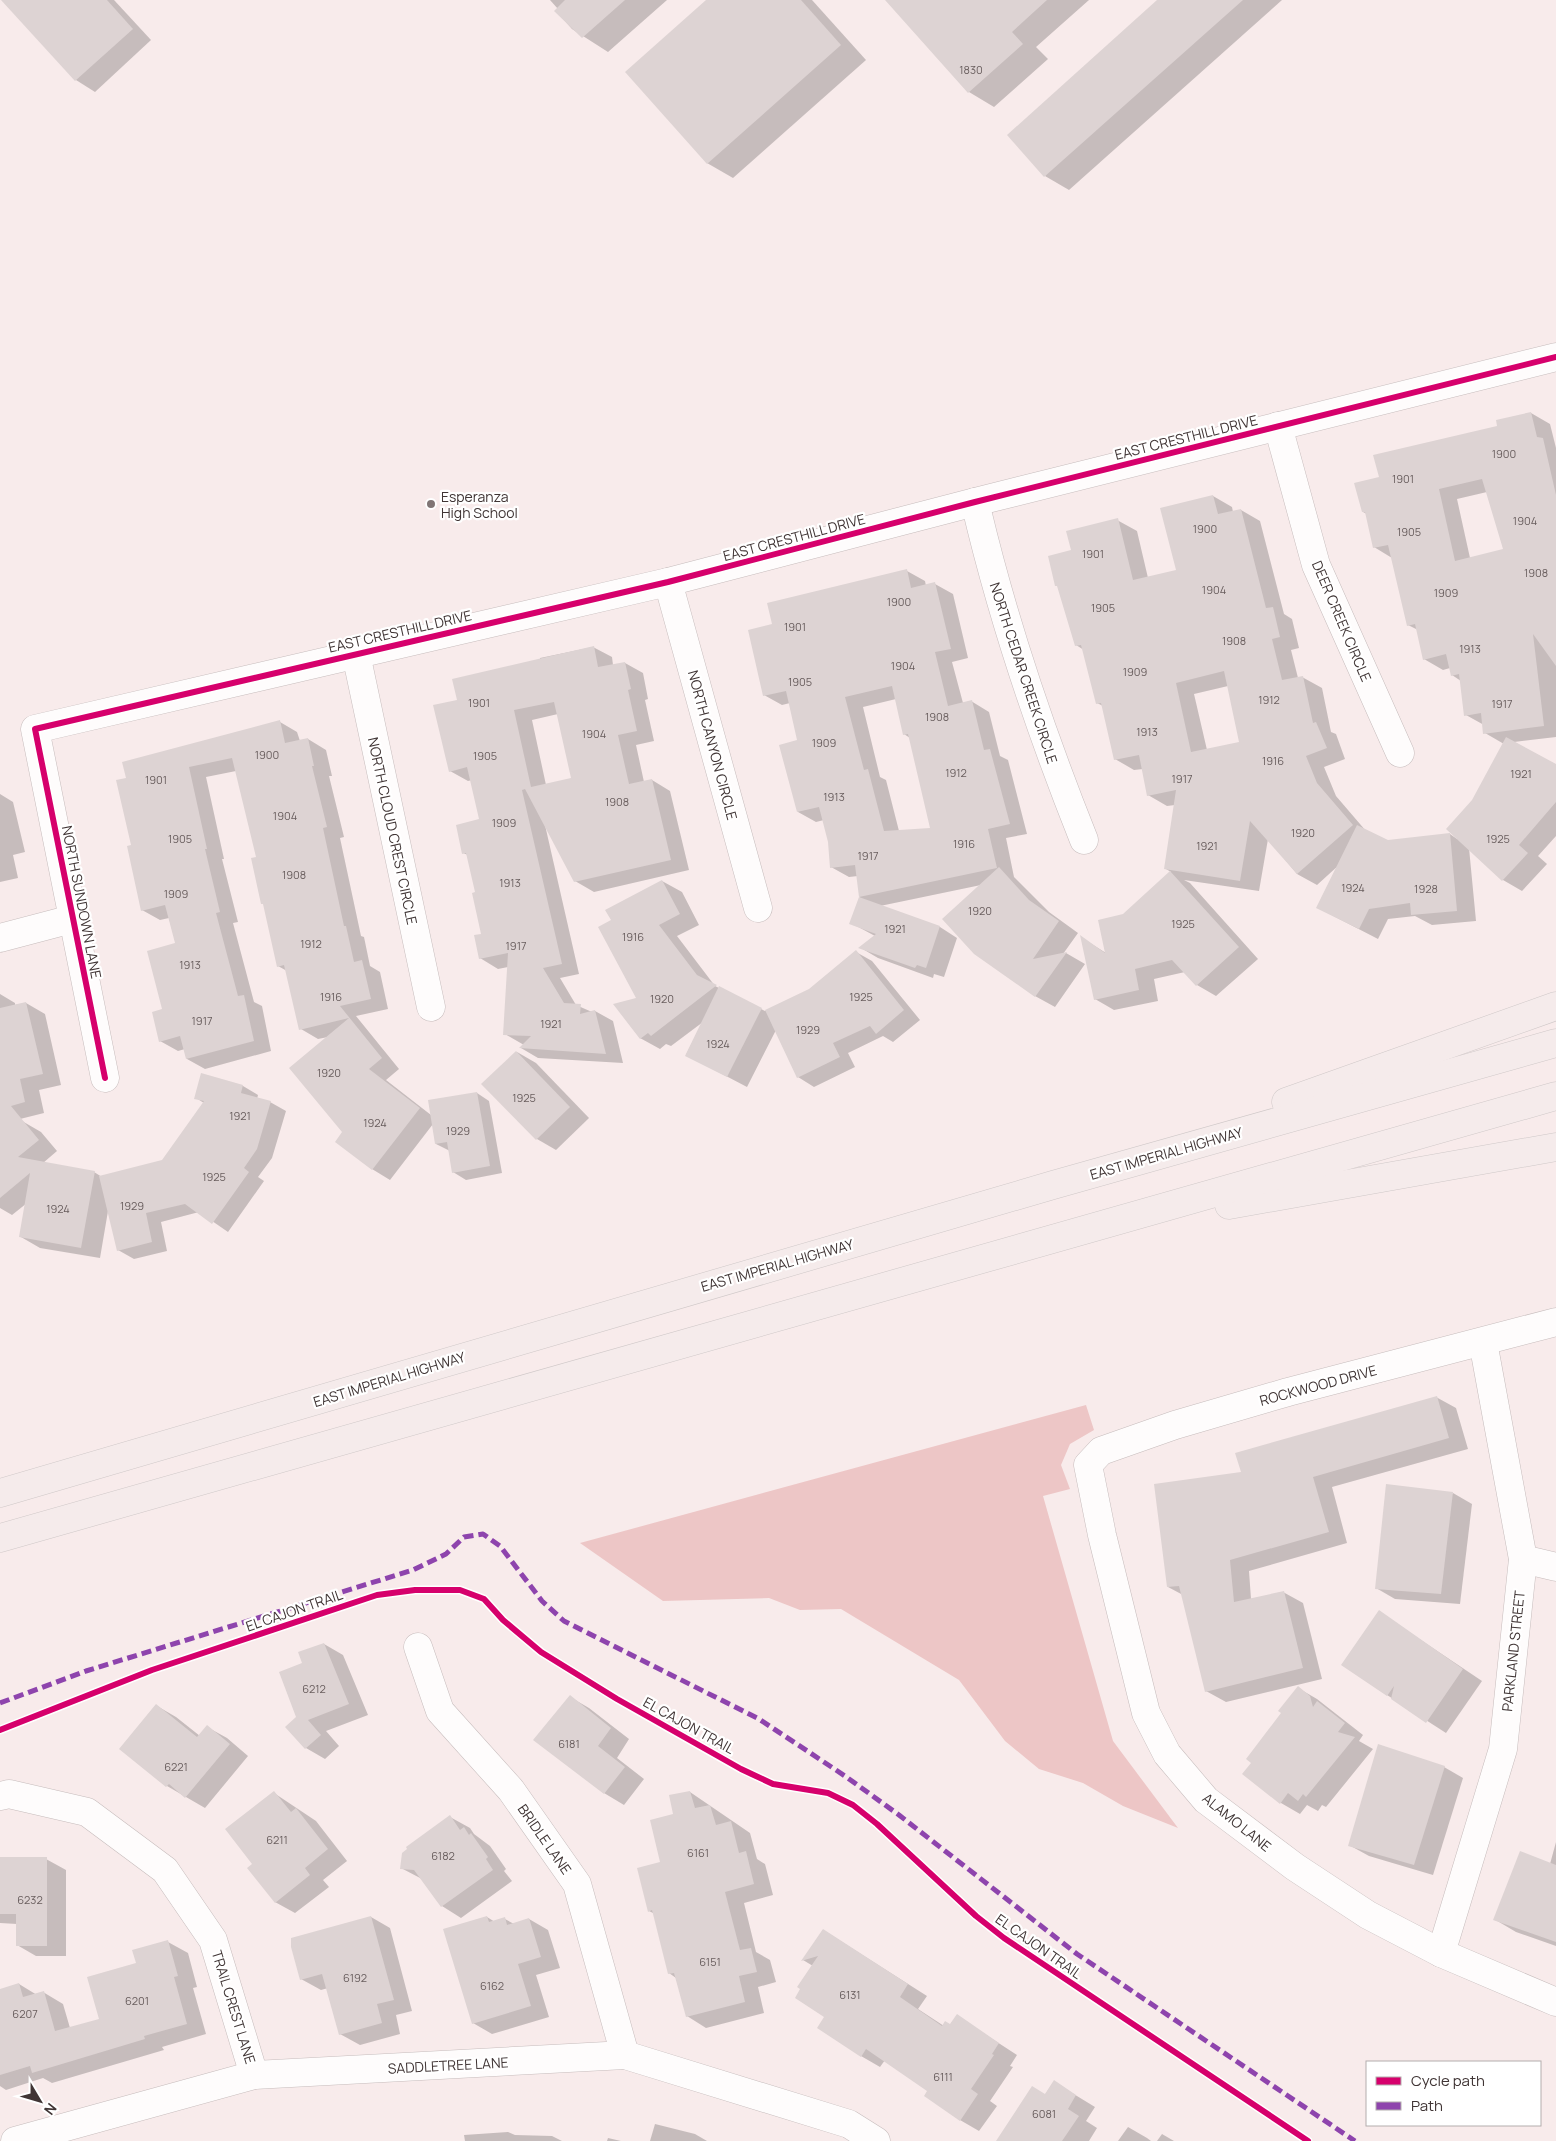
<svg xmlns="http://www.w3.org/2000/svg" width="1556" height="2141" font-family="Manrope,sans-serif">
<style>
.green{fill:#edc6c6}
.shadow{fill:#0003;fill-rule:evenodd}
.building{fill:#ddd3d3;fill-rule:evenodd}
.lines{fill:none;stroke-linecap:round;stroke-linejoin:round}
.minor-casing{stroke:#c6bcbc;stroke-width:29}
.highway-casing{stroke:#cfc8c8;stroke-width:29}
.minor{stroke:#fefcfc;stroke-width:28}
.highway{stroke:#f5ebeb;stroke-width:28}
.quiet{stroke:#8e44ad;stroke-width:5;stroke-dasharray:10 5;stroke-linecap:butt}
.cycleway-casing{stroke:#fff;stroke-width:9}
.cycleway{stroke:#d6006c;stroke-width:6}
.poi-dot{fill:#807575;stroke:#fff;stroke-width:2}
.labels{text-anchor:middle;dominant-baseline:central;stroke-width:4.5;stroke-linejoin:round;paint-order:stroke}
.number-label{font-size:11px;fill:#685d5d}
.street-label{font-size:14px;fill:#403535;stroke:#fff}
.poi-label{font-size:14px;fill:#403535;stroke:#fff;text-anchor:start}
</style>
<rect width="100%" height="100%" fill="#f8ebeb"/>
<!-- green -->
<polygon class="green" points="1086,1405 1094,1430 1070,1444 1061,1465 1070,1489 1043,1496 1113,1741 1178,1828 1123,1806 1083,1783 1039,1769 1005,1741 959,1680 841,1609 800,1610 769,1598 663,1601 580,1543"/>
<!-- shadow -->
<g class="shadow">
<polygon points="2,0 114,0 151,40 95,92 76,80"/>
<polygon points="550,0 667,0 608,52 572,29 556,11 558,9"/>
<polygon points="708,0 812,0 866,60 733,178 707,163"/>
<polygon points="887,0 1089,0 1036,47 1048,59 994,107 969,92"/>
<polygon points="1159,0 1282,0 1069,190 1045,176"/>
<path d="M1531,413L1550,424L1556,448V737L1514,742L1556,765V836L1538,856L1547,864L1522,891L1503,880L1469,848L1476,921L1432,925L1415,916L1388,919L1378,939L1318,908L1339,865L1317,885L1297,874L1268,839L1259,891L1184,880L1190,883L1258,959L1216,996L1197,985L1185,972L1154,979L1158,1001L1114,1010L1095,999L1082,938L1106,953L1124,915L1171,872L1166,869L1175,805L1167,806L1148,795L1143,769L1134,770L1115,759L1103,706L1097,703L1084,650L1076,645L1072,551L1117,520L1137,531L1148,578L1177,571L1213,496L1232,507L1233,512L1241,510L1260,521L1284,614L1292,619L1299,648L1291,650L1298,678L1302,677L1322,688L1331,732L1336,734L1345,759L1324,767L1336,796L1366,831L1388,841L1450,834L1457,839L1473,801L1504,744L1485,733L1484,725L1466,715L1461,681L1452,675L1450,668L1443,670L1424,659L1418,630L1408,625L1392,558L1374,547L1367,514L1363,512L1380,477ZM1487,492L1504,550L1470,558L1457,499ZM1228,686L1240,743L1207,750L1194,694Z"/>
<path d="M907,571L925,581L926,586L935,584L953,594L968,658L952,662L963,703L971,701L989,712L1000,756L1008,760L1027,834L1006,838L1014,877L1049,912L1078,933L1063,954L1066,953L1085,964L1055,1007L1035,996L981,885L880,906L940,927L957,938L944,977L934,974L933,978L878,958L861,948L875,936L851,923L860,897L858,876L849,877L831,867L829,842L824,820L816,822L798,812V741L790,703L782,705L764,695L774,625ZM896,699L904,734L910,738L932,829L899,831L886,780L880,777L863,707Z"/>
<path d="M593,647L612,657L613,665L625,663L643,673L648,699L645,700L654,741L636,745L644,782L652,780L670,791L689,870L594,892L575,881L545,825L579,974L560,978L576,1005L592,1012L595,1011L613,1021L623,1063L538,1058L521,1048L524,1045L505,1034L508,967L498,969L480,958L483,934L476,893L468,855L463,853L480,820L472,780L468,781L450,771L458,701L540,660V658ZM558,714L573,779L546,785L532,720Z"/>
<polygon points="280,722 297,732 300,741 308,739 326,750 332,776 329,776 344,837 340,838 361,936 364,937 370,966 380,972 388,1009 356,1016 399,1069 386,1080 431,1115 477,1093 489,1101 502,1173 466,1180 453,1172 450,1151 436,1144 433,1124 390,1180 372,1169 344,1132 328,1037 318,1039 301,1029 287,971 278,966 257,858 236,771 206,777 224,859 222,859 238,922 233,923 254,1002 262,1006 271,1051 205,1069 187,1059 185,1049 178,1051 160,1041 176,944 169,918 160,920 142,910 133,846 127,779"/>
<polygon points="0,794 13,802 25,852 13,855 18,878 0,882"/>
<polygon points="662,881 682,892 699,925 677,936 715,986 765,1011 810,990 856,952 872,961 920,1020 893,1042 883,1036 848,1053 855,1067 814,1087 798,1077 776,1030 747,1087 686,1055 703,1022 671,1046 666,1044 660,1049 640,1038 637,999 612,921"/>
<polygon points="0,994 15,1003 15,1005 26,1003 45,1014 61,1085 39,1090 44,1113 0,1124"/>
<polygon points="517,1052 536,1063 589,1118 556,1150 537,1139"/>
<polygon points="202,1075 243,1086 258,1095 257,1099 270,1102 286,1111 272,1158 258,1177 264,1181 228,1232 199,1212 161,1222 167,1251 134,1259 118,1250 108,1211 100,1258 40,1248 21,1237 27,1203 12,1215 0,1208 0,1139 22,1121 41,1132 57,1151 43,1163 94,1172 102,1177 163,1161 204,1103 196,1098"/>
<polygon points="1436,1397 1456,1408 1468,1449 1332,1487 1347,1543 1249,1571 1251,1599 1283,1592 1303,1603 1322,1679 1226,1702 1206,1691 1183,1595 1168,1587 1242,1473"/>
<polygon points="1453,1493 1472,1504 1460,1604 1395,1599 1376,1588"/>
<polygon points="1379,1612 1482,1681 1446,1733 1387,1695"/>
<polygon points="324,1644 343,1655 368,1715 326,1731 339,1746 325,1759 306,1748 297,1717 303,1664"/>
<polygon points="1298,1688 1317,1699 1363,1735 1359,1741 1373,1749 1326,1807 1322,1805 1318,1811 1307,1805 1300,1814 1281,1803 1253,1763"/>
<polygon points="570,1697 589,1708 629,1739 617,1758 644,1779 624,1805 604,1793"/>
<polygon points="157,1706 176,1717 200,1736 207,1727 227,1738 248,1756 205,1808 167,1786 121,1748"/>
<polygon points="1444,1767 1463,1778 1433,1875 1369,1856 1349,1845"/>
<polygon points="690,1792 750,1833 757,1859 765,1864 773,1895 744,1903 756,1952 770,1960 776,1982 758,1987 764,2013 706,2028 687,2016 676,1978 669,1973 655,1914 649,1911 675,1815"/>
<polygon points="274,1793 316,1821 347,1861 323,1880 329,1887 295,1913 275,1902 254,1864"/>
<polygon points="450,1817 470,1828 474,1834 490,1846 506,1869 504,1871 512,1881 461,1918 442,1906 422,1879 401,1868"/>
<polygon points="1556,1842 1556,1946 1516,1932 1494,1919 1550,1864"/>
<polygon points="0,1857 46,1859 66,1870 66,1956 36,1956 17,1945 17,1924 0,1923"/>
<polygon points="371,1917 390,1928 412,2011 396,2015 400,2034 360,2045 340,2034 328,1988 321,1990 301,1979"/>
<polygon points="487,1917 495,1922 505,1919 514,1924 529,1919 548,1930 560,1968 536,1975 549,2017 492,2034 473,2023"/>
<polygon points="823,1930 927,1996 918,2009 944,2026 950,2025 957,2016 1017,2055 1010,2066 1013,2067 990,2101 997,2106 979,2131 960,2120 929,2091 885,2060 880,2067 861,2056 826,2017 813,1966 803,1960"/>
<polygon points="168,1942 188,1953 197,1987 193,1988 206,2034 162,2047 164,2050 52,2083 43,2078 6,2090 0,2086 0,1990 19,1984 37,1995 43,1992 63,2004 70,2028 100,2020 137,1964"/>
<polygon points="1054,2082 1095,2107 1086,2121 1097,2128 1089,2141 1012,2141"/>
<polygon points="655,2124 695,2134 707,2141 650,2141"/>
<polygon points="1128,2127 1147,2138 1151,2141 1118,2141"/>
<polygon points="508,2132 515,2135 552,2136 562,2141 465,2141 464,2135"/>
<polygon points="1162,2134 1174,2141 1157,2141"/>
<polygon points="608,2138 621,2141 607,2141"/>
</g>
<!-- building -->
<g class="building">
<polygon points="1,0 107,0 133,29 75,81"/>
<polygon points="565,0 625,0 582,38 554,11"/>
<polygon points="706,0 801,0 841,45 707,164 625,72"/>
<polygon points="885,0 1047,0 1012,32 1023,44 968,93"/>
<polygon points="1157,0 1243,0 1044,177 1007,135"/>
<path d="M1531,412L1537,437L1543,438L1556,495V666L1533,634L1544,726L1483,734L1481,713L1464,716L1459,674L1451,676L1446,654L1423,660L1415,624L1407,626L1388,545L1373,548L1365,512H1362L1354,483L1379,477L1373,455L1497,426L1496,420ZM1482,479L1503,549L1455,561L1439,489Z"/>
<path d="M1213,495L1218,514L1241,509L1266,608L1273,607L1280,637L1272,639L1282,680L1303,676L1313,723L1316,722L1327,748L1306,756L1317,783L1353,825L1297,874L1250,821L1240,881L1164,869L1176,790L1147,796L1139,755L1114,760L1101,703L1096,704L1081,645L1075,646L1057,586H1055L1048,556L1071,550L1066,531L1118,518L1133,580L1176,570L1160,508ZM1224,671L1239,742L1191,752L1176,683Z"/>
<path d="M907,569L911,588L935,582L951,649L935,652L948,706L972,700L984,750L990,749L1010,824L988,829L997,868L859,897L940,926L926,968L917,965L915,968L858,948L876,934L849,924L859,897L855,865L830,868L828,842L819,807L797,812L779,745L797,740L786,691L763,696L748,630L772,624L767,603ZM892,686L903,735L908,734L930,828L884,831L868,769L864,770L845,697Z"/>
<path d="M594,646L598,667L625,662L631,689L628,690L637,731L618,735L629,784L652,779L671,860L574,882L525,789L522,790L562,964L543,968L564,1003L581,1004L580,1014L595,1010L606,1054L519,1048L531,1036L503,1035L508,953L479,959L474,935L481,934L472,893L475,892L466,853L462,854L456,825L479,819L467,767L449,772L433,705L457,700L452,679ZM554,702L571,778L531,787L514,710Z"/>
<polygon points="280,720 285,743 308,738 314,766 312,766 327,827 323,828 344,926 346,926 354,962 362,960 371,999 340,1006 382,1058 369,1069 420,1108 372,1170 335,1142 342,1132 289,1068 349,1018 299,1030 284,965 277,967 263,904 261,904 251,858 256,857 232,758 189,767 207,849 205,849 220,912 216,913 238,996 244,995 254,1041 186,1059 180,1036 159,1042 152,1012 162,1009 147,951 175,943 165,905 141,911 127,846 131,845 116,780 126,778 122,762"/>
<polygon points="1506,737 1556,764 1556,802 1519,845 1528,853 1502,881 1446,829 1472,800"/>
<polygon points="1357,825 1388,840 1450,833 1457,911 1411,915 1410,903 1369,909 1359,929 1316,908"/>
<polygon points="999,867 1029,900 1059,921 1033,959 1067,952 1035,997 974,954 942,919"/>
<polygon points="1170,871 1239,947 1196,986 1172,960 1135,969 1139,990 1094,1000 1080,935 1105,953 1098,920 1123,914"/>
<polygon points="662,880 680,914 659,925 697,975 717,985 651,1036 648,1033 640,1039 613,1004 636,998 598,927 611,920 605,910"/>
<polygon points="856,950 904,1010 876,1034 870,1026 833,1043 840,1057 797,1078 765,1010 809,989"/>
<polygon points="719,986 762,1008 727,1077 685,1056"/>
<polygon points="26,1002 43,1074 20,1079 25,1102 11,1106 39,1140 18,1157 95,1171 81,1248 19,1237 30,1173 0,1198 0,1008"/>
<polygon points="516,1051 570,1107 536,1140 481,1084"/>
<polygon points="201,1073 243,1085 241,1093 271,1101 257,1149 244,1168 249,1172 212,1224 185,1204 146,1213 152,1242 117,1251 99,1176 162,1160 204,1101 194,1099"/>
<polygon points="477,1092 490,1166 452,1173 447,1142 435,1144 428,1100"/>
<polygon points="1437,1396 1449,1438 1313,1477 1329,1532 1230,1560 1234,1602 1284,1591 1303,1668 1205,1692 1179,1586 1167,1587 1154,1484 1241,1472 1235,1453"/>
<polygon points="1386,1484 1453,1492 1441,1594 1375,1589"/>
<polygon points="1379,1610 1463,1669 1426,1723 1391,1699 1394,1686 1387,1696 1341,1665"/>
<polygon points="324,1643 349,1704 308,1720 321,1735 305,1749 285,1727 296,1717 279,1672 302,1663 298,1652"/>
<polygon points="1298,1686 1310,1696 1313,1707 1317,1701 1345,1723 1338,1732 1355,1737 1306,1797 1303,1794 1298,1801 1288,1793 1280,1804 1242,1774 1251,1763 1246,1759 1281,1713 1278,1711"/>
<polygon points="570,1695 611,1728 598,1746 625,1767 604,1794 533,1740"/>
<polygon points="156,1704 197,1737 207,1725 230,1744 185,1798 169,1784 166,1787 119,1749"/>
<polygon points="1378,1744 1445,1766 1414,1865 1348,1846"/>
<polygon points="274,1791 291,1812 296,1808 328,1849 305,1868 310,1875 275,1903 247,1868 252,1864 225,1829"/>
<polygon points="690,1791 695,1808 710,1805 716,1825 731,1821 739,1853 746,1851 754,1884 725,1892 740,1950 751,1948 757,1972 739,1976 745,2002 686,2017 674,1973 668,1974 652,1910 648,1912 637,1868 660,1862 650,1820 673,1814 669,1795"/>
<polygon points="450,1815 460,1830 464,1827 469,1835 471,1833 488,1857 486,1859 493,1870 441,1907 414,1870 400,1869 402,1853 407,1849 406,1847"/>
<polygon points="1520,1851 1556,1865 1556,1942 1493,1920"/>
<polygon points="0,1857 47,1857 47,1946 16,1946 16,1914 0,1914"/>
<polygon points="371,1916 394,2000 377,2004 382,2023 339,2035 322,1974 300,1980 291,1947 291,1938"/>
<polygon points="487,1916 489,1922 505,1917 507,1925 529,1918 541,1957 518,1964 531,2006 472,2024 443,1929"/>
<polygon points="823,1929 908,1984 900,1997 942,2026 945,2021 950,2024 957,2014 999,2043 992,2054 994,2055 971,2089 978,2094 960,2121 924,2096 927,2091 866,2049 861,2057 817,2028 824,2017 795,1998 800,1989 797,1987 818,1956 801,1961"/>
<polygon points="168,1940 178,1976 174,1977 187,2024 144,2036 145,2039 32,2073 30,2066 0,2075 0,1989 19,1983 23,1997 44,1991 55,2031 99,2019 87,1977 136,1963 132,1950"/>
<polygon points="1054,2080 1076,2095 1068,2109 1079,2116 1062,2141 996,2141 1032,2086 1045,2094"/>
</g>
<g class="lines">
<!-- minor casing -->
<g class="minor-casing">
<g id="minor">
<polyline points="1278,426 1316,565 1400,753"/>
<path d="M975,502C1002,618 1040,730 1084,840"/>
<polyline points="668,582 758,908"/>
<polyline points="356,654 431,1007"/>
<polyline points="0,938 72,919"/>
<polyline points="105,1078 35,729 668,582 975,502 1556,357"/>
<polyline points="1556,1322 1288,1392 1175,1425 1101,1451 1088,1465 1102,1535 1146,1713 1167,1754 1206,1800 1295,1867 1368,1915 1441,1953 1556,2002"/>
<polyline points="1523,1559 1556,1567"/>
<polyline points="418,1647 440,1711 511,1790 577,1884 625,2055"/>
<polyline points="0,1796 9,1794 87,1812 165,1870 213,1940 254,2075"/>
<polyline points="1441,1953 1503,1749 1523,1559 1483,1342"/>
<polyline points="15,2141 254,2075 625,2055 849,2124 876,2141"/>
</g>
</g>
<!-- highway casing -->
<g class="highway-casing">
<g id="highway">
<polyline points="1286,1102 1556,1006"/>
<polyline points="1229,1205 1556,1147"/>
<polyline points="0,1493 1053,1185 1556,1043"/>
<polyline points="0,1538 1556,1096"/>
</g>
</g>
<!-- minor -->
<use href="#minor" class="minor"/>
<!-- highway -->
<use href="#highway" class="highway"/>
<!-- quiet -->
<polyline class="quiet" points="0,1703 86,1671 413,1570 446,1554 464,1537 483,1534 500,1546 542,1601 564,1621 759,1719 845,1776 899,1815 1077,1954 1355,2141"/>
<!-- cycleway casing -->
<g class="cycleway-casing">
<g id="cycleway">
<polyline points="105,1078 35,729 668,582 975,502 1556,357"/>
<polyline points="0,1730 152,1670 377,1595 415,1590 460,1590 484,1599 503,1620 541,1652 617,1699 741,1769 773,1784 828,1793 853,1805 877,1824 976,1916 1004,1938 1308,2141"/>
</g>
</g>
<!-- cycleway -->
<use href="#cycleway" class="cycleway"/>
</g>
<!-- markers -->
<circle class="poi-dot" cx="431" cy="504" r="5"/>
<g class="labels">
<!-- number labels -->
<g class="number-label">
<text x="971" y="69">1830</text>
<text x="1504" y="453">1900</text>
<text x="1403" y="478">1901</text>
<text x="1525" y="520">1904</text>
<text x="1205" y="528">1900</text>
<text x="1409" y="531">1905</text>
<text x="1093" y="553">1901</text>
<text x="1536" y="572">1908</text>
<text x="1214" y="589">1904</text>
<text x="1446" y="592">1909</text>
<text x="899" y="601">1900</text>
<text x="1103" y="607">1905</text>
<text x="795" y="626">1901</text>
<text x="1234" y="640">1908</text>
<text x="1470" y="648">1913</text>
<text x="903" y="665">1904</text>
<text x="1135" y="671">1909</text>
<text x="800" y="681">1905</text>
<text x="1269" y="699">1912</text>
<text x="479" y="702">1901</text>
<text x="1502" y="703">1917</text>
<text x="937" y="716">1908</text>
<text x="1147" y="731">1913</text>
<text x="594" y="733">1904</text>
<text x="824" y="742">1909</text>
<text x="267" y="754">1900</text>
<text x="485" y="755">1905</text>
<text x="1273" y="760">1916</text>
<text x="956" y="772">1912</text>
<text x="1521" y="773">1921</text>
<text x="1182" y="778">1917</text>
<text x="156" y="779">1901</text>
<text x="834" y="796">1913</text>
<text x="617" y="801">1908</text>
<text x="285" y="815">1904</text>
<text x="504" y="822">1909</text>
<text x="1303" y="832">1920</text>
<text x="180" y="838">1905</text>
<text x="1498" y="838">1925</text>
<text x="964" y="843">1916</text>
<text x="1207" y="845">1921</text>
<text x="868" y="855">1917</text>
<text x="294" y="874">1908</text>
<text x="510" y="882">1913</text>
<text x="1353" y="887">1924</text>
<text x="1426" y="888">1928</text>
<text x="176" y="893">1909</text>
<text x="980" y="910">1920</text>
<text x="1183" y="923">1925</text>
<text x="895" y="928">1921</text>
<text x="633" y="936">1916</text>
<text x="311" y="943">1912</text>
<text x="516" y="945">1917</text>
<text x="190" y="964">1913</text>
<text x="331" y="996">1916</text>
<text x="861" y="996">1925</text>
<text x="662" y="998">1920</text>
<text x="202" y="1020">1917</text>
<text x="551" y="1023">1921</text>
<text x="808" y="1029">1929</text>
<text x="718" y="1043">1924</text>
<text x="329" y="1072">1920</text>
<text x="524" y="1097">1925</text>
<text x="240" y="1115">1921</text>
<text x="375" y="1122">1924</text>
<text x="458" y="1130">1929</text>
<text x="214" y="1176">1925</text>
<text x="132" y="1205">1929</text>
<text x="58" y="1208">1924</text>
<text x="314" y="1688">6212</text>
<text x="569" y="1743">6181</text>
<text x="176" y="1766">6221</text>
<text x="277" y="1839">6211</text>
<text x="698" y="1852">6161</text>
<text x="443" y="1855">6182</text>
<text x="30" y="1899">6232</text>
<text x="710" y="1961">6151</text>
<text x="355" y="1977">6192</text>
<text x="492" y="1985">6162</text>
<text x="850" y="1994">6131</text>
<text x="137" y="2000">6201</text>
<text x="25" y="2013">6207</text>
<text x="943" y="2076">6111</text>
<text x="1044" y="2113">6081</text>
</g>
<!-- street labels -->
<g class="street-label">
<text transform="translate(1186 437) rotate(-14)">EAST CRESTHILL DRIVE</text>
<text transform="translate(794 537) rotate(-15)">EAST CRESTHILL DRIVE</text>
<text transform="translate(1342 621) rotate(67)">DEER CREEK CIRCLE</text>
<text transform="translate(400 631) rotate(-13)">EAST CRESTHILL DRIVE</text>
<text transform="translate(1024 673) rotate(72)">NORTH CEDAR CREEK CIRCLE</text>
<text transform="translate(713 745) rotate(75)">NORTH CANYON CIRCLE</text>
<text transform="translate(393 831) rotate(78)">NORTH CLOUD CREST CIRCLE</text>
<text transform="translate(82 902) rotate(79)">NORTH SUNDOWN LANE</text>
<text transform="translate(1166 1153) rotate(-16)">EAST IMPERIAL HIGHWAY</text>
<text transform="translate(777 1265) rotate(-16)">EAST IMPERIAL HIGHWAY</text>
<text transform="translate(389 1379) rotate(-17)">EAST IMPERIAL HIGHWAY</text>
<text transform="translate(1318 1385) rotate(-15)">ROCKWOOD DRIVE</text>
<text transform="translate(294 1610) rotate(-19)">EL CAJON TRAIL</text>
<text transform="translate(1513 1651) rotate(-84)">PARKLAND STREET</text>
<text transform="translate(689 1725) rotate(29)">EL CAJON TRAIL</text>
<text transform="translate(1237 1822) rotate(39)">ALAMO LANE</text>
<text transform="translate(545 1839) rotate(55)">BRIDLE LANE</text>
<text transform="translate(1039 1946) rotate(35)">EL CAJON TRAIL</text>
<text transform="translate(234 2007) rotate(73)">TRAIL CREST LANE</text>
<text transform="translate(448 2065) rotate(-3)">SADDLETREE LANE</text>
</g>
<!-- poi labels -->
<g class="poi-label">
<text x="441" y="496">Esperanza<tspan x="441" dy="16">High School</tspan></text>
</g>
</g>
<!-- legend -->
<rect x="1366" y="2061" width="175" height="65" fill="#ffffff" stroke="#b3aeae"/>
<rect x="1376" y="2077" width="25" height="8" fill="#d6006c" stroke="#b3aeae"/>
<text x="1411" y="2086" font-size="15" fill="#403535">Cycle path</text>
<rect x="1376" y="2102" width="25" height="8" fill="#8e44ad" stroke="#b3aeae"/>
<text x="1411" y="2111" font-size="15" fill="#403535">Path</text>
<!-- north arrow -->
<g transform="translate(40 2101) rotate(128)" stroke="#ffffff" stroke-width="4" paint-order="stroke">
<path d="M0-4L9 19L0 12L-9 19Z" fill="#403535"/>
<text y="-8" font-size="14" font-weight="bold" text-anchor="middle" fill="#403535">N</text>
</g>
</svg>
